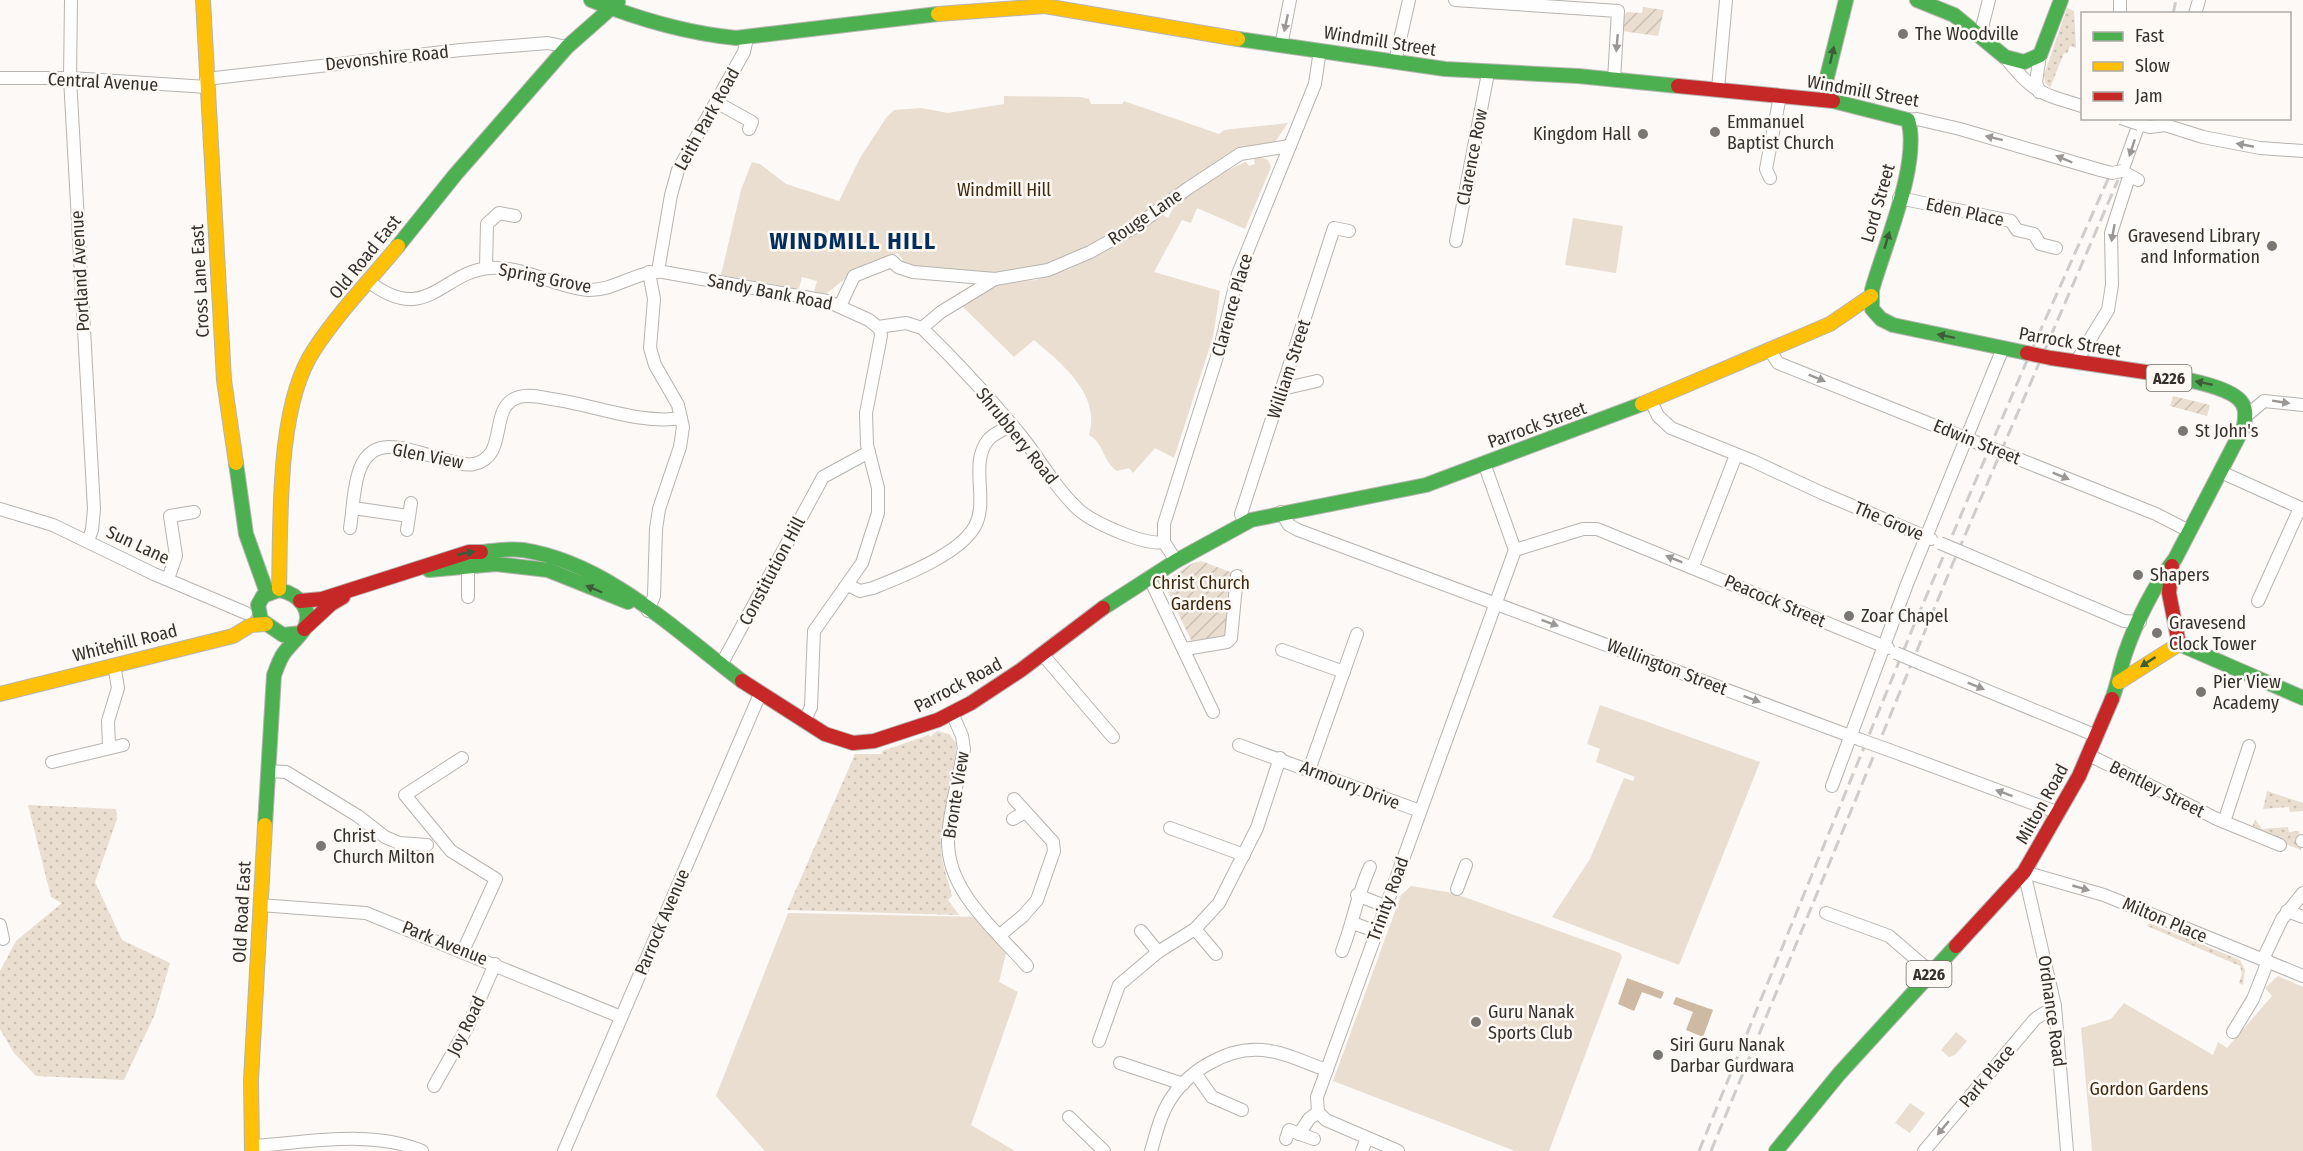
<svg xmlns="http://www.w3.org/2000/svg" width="2303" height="1151" font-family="'Fira Sans Condensed',sans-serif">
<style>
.grass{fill:url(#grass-dots)}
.park{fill:#eaded0}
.garden{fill:url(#garden-furrows)}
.water{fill:#ceb9a2}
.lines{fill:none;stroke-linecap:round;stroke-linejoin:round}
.street-casing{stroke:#b7b4b0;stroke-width:14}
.fast-casing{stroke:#b7b4b0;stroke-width:16}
.slow-casing{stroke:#b7b4b0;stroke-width:16}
.jam-casing{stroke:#b7b4b0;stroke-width:16}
.street{stroke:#fffefe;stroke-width:12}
.fast{stroke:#4caf50;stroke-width:14}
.slow{stroke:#ffc107;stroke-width:14}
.jam{stroke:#c62828;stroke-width:14}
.rail{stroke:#cecdcc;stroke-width:3;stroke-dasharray:12 6;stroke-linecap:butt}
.street-bridge-casing{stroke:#b7b4b0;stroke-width:14;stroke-linecap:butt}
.jam-bridge-casing{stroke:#c4baae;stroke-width:16;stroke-linecap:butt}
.street-bridge{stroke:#fffefe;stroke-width:12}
.jam-bridge{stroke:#c62828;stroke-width:14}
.oneway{fill:#9a9794}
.oneway2{fill:#3d5c38}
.poi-dot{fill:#7b7672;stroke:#fef9f4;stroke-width:2}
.labels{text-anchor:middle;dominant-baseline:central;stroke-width:5;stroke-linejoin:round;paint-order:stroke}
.shield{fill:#fef9f4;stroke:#716c67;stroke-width:1.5}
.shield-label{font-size:16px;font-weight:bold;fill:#35302b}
.poi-label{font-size:18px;fill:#35302b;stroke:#fef9f4;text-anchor:start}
.street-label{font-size:18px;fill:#35302b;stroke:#fef9f4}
.park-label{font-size:18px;fill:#3e290d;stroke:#fef9f4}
.district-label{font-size:24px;font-weight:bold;letter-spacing:1.5px;fill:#012d5f;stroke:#fef9f4}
</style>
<defs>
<pattern id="grass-dots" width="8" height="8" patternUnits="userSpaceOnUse" patternTransform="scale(1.5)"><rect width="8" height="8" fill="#eaded0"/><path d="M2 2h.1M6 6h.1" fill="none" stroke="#c9bfb3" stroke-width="1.8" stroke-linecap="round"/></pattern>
<pattern id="garden-furrows" width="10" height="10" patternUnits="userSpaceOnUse" patternTransform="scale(1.5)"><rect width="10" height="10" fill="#eaded0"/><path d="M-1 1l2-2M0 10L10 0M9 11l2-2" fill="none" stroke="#c9bfb3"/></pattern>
</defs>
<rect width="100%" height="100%" fill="#fcf9f6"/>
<!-- grass -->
<g class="grass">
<polygon points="2067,8 2074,11 2076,48 2070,46 2067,54 2064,53 2050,88 2045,82 2044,75"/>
<path d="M937,731L949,734L956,743C959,774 943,806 941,837C939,858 948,878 952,896L948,900L959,915L787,910L855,754H882V751L929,735L930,737Z"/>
<polygon points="2267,791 2303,803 2303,811 2290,812 2289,807 2263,809"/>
<polygon points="28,805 116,809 117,819 95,882 122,940 170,963 155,1014 124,1080 36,1076 14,1053 0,1029 0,971 16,941 62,903 51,897"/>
<polygon points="2255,819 2262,829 2288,827 2289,832 2299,831 2301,850 2254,832 2252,828"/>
<polygon points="2149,923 2240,960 2245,970 2243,985 2239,983 2242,974 2240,966 2147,926"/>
</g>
<!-- park -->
<g class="park">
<polygon points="1004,96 1081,97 1089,99 1091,104 1122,104 1124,101 1219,134 1224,130 1288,123 1275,142 1240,150 1139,220 1067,259 1009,274 903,265 902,258 897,253 847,277 826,294 814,292 817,281 802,277 799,289 721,275 741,190 752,162 760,164 786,184 839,201 860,158 886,118 894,110 921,108 948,113 1004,104"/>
<path d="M1259,157L1268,160L1271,167L1245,229L1197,208L1191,223L1182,220L1154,272L1220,291L1213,337L1174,458L1155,448L1133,473L1129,468L1117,471C1103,462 1104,443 1089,435C1101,394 1062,364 1034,340L1014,357L962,306L1000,283L1036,280L1070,269L1163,215L1168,218C1180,191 1220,173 1246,162L1249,166L1255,164L1254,159Z"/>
<polygon points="1573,218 1623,226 1616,273 1565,265"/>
<polygon points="1600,705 1760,762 1679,965 1552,917 1590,859 1624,778 1633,781 1635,777 1596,762 1600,749 1587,744"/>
<polygon points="1411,886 1453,893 1620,953 1622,957 1549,1151 1515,1151 1333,1081 1401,895"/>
<polygon points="788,913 979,917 1007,949 999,982 1018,992 971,1125 1015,1151 765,1151 716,1096"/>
<polygon points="2278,976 2303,987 2303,1151 2092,1151 2081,1028 2111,1019 2124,1003 2213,1055 2218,1042 2227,1048 2272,996 2265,988"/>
<polygon points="1956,1032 1967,1041 1955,1055 1949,1057 1941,1050"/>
<polygon points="1910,1103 1925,1113 1910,1133 1895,1123"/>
</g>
<!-- garden -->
<g class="garden">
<polygon points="1643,7 1664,10 1658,36 1622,31 1624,15 1627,12 1642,13"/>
<polygon points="2173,396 2210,405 2207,416 2170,406"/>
<polygon points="1201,561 1233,573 1227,637 1193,644 1163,582 1193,563"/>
</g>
<!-- water -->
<g class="water">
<polygon points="1627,978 1664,992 1661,999 1642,992 1634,1011 1618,1004"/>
<polygon points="1676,997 1713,1010 1703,1037 1686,1030 1693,1012 1673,1004"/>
</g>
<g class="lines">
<!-- street casing -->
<g class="street-casing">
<g id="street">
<polyline points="71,0 70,78 94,509 92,530 88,541"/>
<polyline points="1455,0 1618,11 1614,80"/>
<polyline points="2120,0 2120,14"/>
<polyline points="2195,14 2199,0"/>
<polyline points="1980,35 1989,0"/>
<polyline points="1281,46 1290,0"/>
<path d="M2005,57C2032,92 2041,94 2082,106"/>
<polyline points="1395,62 1409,0"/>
<polyline points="0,78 70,78 207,87"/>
<polyline points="206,79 461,50 548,43 567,47"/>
<polyline points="1718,89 1726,0"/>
<polyline points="2039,92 2036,82 2040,55"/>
<polyline points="716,102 752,122 749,129"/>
<polyline points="1908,120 1917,119 1960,129 2100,170"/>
<polyline points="1770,178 1766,169 1780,96"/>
<polyline points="2138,180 2122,171 2139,124 2150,127 2165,125 2203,137 2260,148 2303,151"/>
<polyline points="1899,198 2011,221 2017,230 2034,234 2040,244 2056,248"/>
<polyline points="1456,241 1488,73"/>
<polyline points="486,268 487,224 499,213 515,216"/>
<polyline points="658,271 671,195 678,170 744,52 747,38"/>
<path d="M368,281C427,327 442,271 490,268C524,266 555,287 588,290C615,291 637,270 663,272L827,301L869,320L880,329L881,336L866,413L867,445L878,488V513L862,563L814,631L811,707L804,722"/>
<polyline points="840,306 854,276 892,261 898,267 913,272 995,279 1048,270 1090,252 1135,227 1187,189 1240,154 1290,146"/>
<path d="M878,327L906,323L922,328C957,362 991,399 1022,437C1041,461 1056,489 1079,510C1094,523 1145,546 1164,542"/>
<polyline points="922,328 941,312 995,279"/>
<polyline points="1769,349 1778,363 1983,445"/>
<polyline points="2076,362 2108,310 2112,285 2111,233 2129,177"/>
<polyline points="1282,389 1317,381"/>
<polyline points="1651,401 1658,416 1671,428 1753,461 1822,493 1931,539"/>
<polyline points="2246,416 2264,401 2303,405"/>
<polyline points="2006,454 2156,514 2189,531"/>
<polyline points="2221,472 2303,509"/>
<polyline points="353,508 409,516"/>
<polyline points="0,509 53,525 154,574 246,613"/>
<polyline points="1281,512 1289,525 1298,530 1861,740"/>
<polyline points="1245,523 1241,514 1334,228 1349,231"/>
<path d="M350,528C355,501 351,446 390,447C406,447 423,454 439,458C450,461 463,466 474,464C510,456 487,406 519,397C529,394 541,397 551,399C592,404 641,425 681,418"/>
<polyline points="407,530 411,503"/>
<polyline points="1515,550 1583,529 1597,529 1888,648"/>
<polyline points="1966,554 2124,621 2140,622"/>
<polyline points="1176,561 1164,542 1164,524 1221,344 1238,274 1315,84 1320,50"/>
<polyline points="468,566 468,597"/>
<polyline points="1693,566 1736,455"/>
<polyline points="1149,577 1213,712"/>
<polyline points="168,579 176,556 170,516 194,512"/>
<path d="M848,585L860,591L873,588C903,576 960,554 975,526C989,500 969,464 988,440C994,433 1004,430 1011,425"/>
<polyline points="2258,601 2300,508"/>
<polyline points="648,611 654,596 656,529 659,509 680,447 683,427 678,405 655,365 650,348 654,299 649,272"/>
<polyline points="1185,649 1227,642 1231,638 1237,576"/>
<polyline points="1282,650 1344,672"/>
<polyline points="1043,655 1113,737"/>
<polyline points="1922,664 2097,736"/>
<polyline points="721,665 823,477 869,452"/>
<path d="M952,713L962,736L964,749C959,779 949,810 948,840C947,892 996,930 1027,966"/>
<polyline points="1239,745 1420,811"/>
<polyline points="109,747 108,721 118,688 114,665"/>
<polyline points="1889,750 2059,813"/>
<polyline points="2089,755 2217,819 2280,845"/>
<polyline points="462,758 405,795 451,851 496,879 463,951"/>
<polyline points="52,762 123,745"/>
<polyline points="1309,770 1357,634"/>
<polyline points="268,771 286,772 358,816 385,837 399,843 427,845"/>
<polyline points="1832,786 1907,584 2003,348"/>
<polyline points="1013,819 1025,812"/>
<polyline points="2224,822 2249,746"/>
<polyline points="1170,828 1244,855"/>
<polyline points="2302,841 2303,841"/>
<polyline points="2024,872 2104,895 2303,976"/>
<polyline points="2024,872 2055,1006 2067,1151"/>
<polyline points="1457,889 1466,865"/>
<polyline points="1357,895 1385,906"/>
<polyline points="260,905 366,913 621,1017"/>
<polyline points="2287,911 2303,917"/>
<polyline points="1826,913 1889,936 1931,972"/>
<polyline points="1353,923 1377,932"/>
<polyline points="0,925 3,939"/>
<polyline points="1195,929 1216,954"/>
<polyline points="1141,931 1158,952"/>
<polyline points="1000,935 1023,916 1037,900 1054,851 1053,842 1014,799"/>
<path d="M1342,951C1353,923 1357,895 1370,867"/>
<polyline points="2263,959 2282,919 2303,893"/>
<polyline points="2233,1032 2253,999 2268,961"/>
<polyline points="1099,1041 1119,985 1158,952 1195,929 1219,903 1257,828 1280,758"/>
<polyline points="1120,1063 1183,1084"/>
<polyline points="1195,1073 1212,1097 1242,1110"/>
<polyline points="434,1086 468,1026 495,964"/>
<polyline points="1069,1117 1104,1151"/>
<polyline points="1299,1134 1309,1119 1318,1112"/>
<polyline points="1286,1139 1289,1130 1314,1139"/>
<path d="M252,1146C305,1143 372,1129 422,1151"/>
<polyline points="564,1151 760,694"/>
<path d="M1151,1151C1155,1138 1158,1124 1164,1111C1181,1074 1228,1043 1270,1051C1289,1054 1308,1064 1327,1070"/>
<polyline points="1362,1151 1367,1138"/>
<polyline points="1398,1151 1326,1120 1318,1112 1317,1097 1515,550 1484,463"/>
<polyline points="1924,1151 2035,1019 2055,1006"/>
</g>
</g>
<!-- fast casing -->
<g class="fast-casing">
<g id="fast">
<path d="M591,0C638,19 686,33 736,38L938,14"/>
<path d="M1846,0L1826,81L1833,101L1908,120C1921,163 1884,246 1872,290V309L1881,319L1893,325L2027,353"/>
<polyline points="1917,0 1954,15 2005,57 2024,62 2040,55 2061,0"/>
<polyline points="1238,39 1445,69 1578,76 1678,86"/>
<polyline points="398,246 455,175 567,47 618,2"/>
<polyline points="236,463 246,534 267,593"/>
<path d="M481,552C494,551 510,548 523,550C607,563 676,631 742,681"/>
<polyline points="429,570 496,564 548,570 628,602"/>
<polyline points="1103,608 1176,561 1251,520 1426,485 1642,404"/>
<polyline points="2179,644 2303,698"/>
<path d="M2112,699C2118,684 2120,669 2125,654C2135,624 2155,583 2175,559L2244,426C2245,419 2247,410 2242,403C2231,385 2172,377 2152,373"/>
<path d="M265,825L274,675C277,668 279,660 284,653C290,645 297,639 303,631C315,611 299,594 279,590L263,596L258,605L261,620L283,635L301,633"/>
<polyline points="1776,1151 1839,1074 1956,946"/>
</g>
</g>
<!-- slow casing -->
<g class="slow-casing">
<g id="slow">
<polyline points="203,0 224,380 236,463"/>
<polyline points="938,14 1045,6 1238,39"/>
<polyline points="1642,404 1830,324 1871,296"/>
<path d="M279,589C281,523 276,406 314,350C338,313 370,280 398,246"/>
<polyline points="2119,682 2179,644"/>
<polyline points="0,694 233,636 251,625 266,624"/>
<polyline points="252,1151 251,1080 265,825"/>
</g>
</g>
<!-- jam casing -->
<g class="jam-casing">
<g id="jam">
<polyline points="1678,86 1833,101"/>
<polyline points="2051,358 2152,373"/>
<polyline points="2172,566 2169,593 2179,644"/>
<polyline points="300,601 322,599 469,552 481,552"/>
<polyline points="304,629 331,604 343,597"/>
<polyline points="742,681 825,734 853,743 874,741 938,720 971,703 1021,670 1103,608"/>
<polyline points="1956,946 2024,872 2079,776 2112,699"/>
</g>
</g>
<!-- street -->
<use href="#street" class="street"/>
<!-- fast -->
<use href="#fast" class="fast"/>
<!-- slow -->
<use href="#slow" class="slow"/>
<!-- jam -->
<use href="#jam" class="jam"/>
<!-- rail -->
<g class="rail">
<polyline points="2173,14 2176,0"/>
<polyline points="1699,1151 1914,625 2025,365 2109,177"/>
<polyline points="1711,1151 1953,563 2118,180"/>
</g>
<!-- street-bridge casing -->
<g class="street-bridge-casing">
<g id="street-bridge">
<polyline points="2121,118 2139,124"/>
<polyline points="2100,170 2112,173 2122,171"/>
<polyline points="1983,445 2006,454"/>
<polyline points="1940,543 1966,554"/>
<polyline points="1896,653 1922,664"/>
<polyline points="1861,740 1889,750"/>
</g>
</g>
<!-- jam-bridge casing -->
<g class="jam-bridge-casing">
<polyline id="jam-bridge" points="2027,353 2051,358"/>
</g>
<!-- street-bridge -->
<use href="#street-bridge" class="street-bridge"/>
<!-- jam-bridge -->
<use href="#jam-bridge" class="jam-bridge"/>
</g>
<!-- one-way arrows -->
<defs><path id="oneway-solid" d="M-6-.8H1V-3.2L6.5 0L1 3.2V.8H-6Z" transform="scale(1.5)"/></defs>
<g class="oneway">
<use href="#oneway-solid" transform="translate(1286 23) rotate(102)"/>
<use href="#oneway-solid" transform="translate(1617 43) rotate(95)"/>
<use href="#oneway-solid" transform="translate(1994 138) rotate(-166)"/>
<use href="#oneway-solid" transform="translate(2245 145) rotate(-169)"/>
<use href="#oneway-solid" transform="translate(2132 148) rotate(108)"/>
<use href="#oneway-solid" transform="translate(2064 159) rotate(-157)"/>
<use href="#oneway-solid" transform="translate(2113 233) rotate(100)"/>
<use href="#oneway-solid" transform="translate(1817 378) rotate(22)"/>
<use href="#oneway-solid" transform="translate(2281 402) rotate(9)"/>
<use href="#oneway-solid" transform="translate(2061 476) rotate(22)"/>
<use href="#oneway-solid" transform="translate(1674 559) rotate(-158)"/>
<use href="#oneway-solid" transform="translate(1550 623) rotate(20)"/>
<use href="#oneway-solid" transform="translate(1976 686) rotate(22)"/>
<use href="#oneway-solid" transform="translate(1752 699) rotate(21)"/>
<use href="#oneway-solid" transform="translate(2004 793) rotate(-160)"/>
<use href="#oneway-solid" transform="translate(2081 888) rotate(16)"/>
<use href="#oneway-solid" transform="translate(1943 1128) rotate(130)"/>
</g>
<g class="oneway2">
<use href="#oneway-solid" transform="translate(1832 55) rotate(-77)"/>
<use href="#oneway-solid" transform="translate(1887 240) rotate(-73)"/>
<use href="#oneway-solid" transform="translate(1946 336) rotate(-168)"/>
<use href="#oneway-solid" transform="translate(2204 383) rotate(-168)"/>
<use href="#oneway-solid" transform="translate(466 553) rotate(-11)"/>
<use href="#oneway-solid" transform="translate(594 589) rotate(-157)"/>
<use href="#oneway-solid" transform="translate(2148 662) rotate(147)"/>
</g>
<!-- markers -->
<g class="poi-dot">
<circle cx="1903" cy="34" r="6"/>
<circle cx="1715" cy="132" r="6"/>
<circle cx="1643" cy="134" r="6"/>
<circle cx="2272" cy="246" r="6"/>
<circle cx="2183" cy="431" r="6"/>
<circle cx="2138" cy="575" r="6"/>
<circle cx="1849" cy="616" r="6"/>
<circle cx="2157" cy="633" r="6"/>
<circle cx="2201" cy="692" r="6"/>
<circle cx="321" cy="846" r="6"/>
<circle cx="1476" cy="1022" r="6"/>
<circle cx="1658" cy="1055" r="6"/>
</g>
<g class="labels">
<!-- shield labels -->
<g class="shield">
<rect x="2146.5" y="365" width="45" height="26" rx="4.5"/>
<rect x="1906.5" y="961" width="45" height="26" rx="4.5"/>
</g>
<g class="shield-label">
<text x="2169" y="378">A226</text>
<text x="1929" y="974">A226</text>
</g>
<!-- poi labels -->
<g class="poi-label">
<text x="1915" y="34">The Woodville</text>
<text x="1727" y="122">Emmanuel<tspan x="1727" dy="21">Baptist Church</tspan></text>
<text x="1631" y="134" text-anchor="end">Kingdom Hall</text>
<text x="2260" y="236" text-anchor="end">Gravesend Library<tspan x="2260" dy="21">and Information</tspan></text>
<text x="2195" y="431">St John's</text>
<text x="2150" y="575">Shapers</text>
<text x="1861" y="616">Zoar Chapel</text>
<text x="2169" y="623">Gravesend<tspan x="2169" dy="21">Clock Tower</tspan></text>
<text x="2213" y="682">Pier View<tspan x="2213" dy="21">Academy</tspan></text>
<text x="333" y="836">Christ<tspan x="333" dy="21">Church Milton</tspan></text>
<text x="1488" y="1012">Guru Nanak<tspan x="1488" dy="21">Sports Club</tspan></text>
<text x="1670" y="1045">Siri Guru Nanak<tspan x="1670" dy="21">Darbar Gurdwara</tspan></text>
</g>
<!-- street labels -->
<g class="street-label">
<text transform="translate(1380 41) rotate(9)">Windmill Street</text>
<text transform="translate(387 58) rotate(-6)">Devonshire Road</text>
<text transform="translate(103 82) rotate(3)">Central Avenue</text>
<text transform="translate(1863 91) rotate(10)">Windmill Street</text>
<text transform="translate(707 119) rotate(-61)">Leith Park Road</text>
<text transform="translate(1472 157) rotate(-79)">Clarence Row</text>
<text transform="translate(1878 203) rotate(-74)">Lord Street</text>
<text transform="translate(1965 212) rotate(12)">Eden Place</text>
<text transform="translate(1145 217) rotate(-34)">Rouge Lane</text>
<text transform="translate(365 257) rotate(-51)">Old Road East</text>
<text transform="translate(80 271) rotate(-93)">Portland Avenue</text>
<text transform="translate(545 278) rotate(11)">Spring Grove</text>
<text transform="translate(200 281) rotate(-93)">Cross Lane East</text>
<text transform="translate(770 292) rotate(11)">Sandy Bank Road</text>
<text transform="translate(1232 305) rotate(-74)">Clarence Place</text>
<text transform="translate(2070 342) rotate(10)">Parrock Street</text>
<text transform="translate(1289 369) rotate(-72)">William Street</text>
<text transform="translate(1537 425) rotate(-20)">Parrock Street</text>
<text transform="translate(1017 436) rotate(51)">Shrubbery Road</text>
<text transform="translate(1977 442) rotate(22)">Edwin Street</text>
<text transform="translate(428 456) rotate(11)">Glen View</text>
<text transform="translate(1889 521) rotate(23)">The Grove</text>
<text transform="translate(138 545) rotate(25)">Sun Lane</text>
<text transform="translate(772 571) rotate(-62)">Constitution Hill</text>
<text transform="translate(1775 601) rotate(23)">Peacock Street</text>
<text transform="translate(125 643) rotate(-14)">Whitehill Road</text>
<text transform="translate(1667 667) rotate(21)">Wellington Street</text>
<text transform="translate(958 685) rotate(-28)">Parrock Road</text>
<text transform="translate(1350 785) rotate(21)">Armoury Drive</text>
<text transform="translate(2157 789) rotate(27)">Bentley Street</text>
<text transform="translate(956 795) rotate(-81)">Bronte View</text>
<text transform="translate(2042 804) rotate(-61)">Milton Road</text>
<text transform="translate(1388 899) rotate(-70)">Trinity Road</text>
<text transform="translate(242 912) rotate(-87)">Old Road East</text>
<text transform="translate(2165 920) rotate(23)">Milton Place</text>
<text transform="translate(662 922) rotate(-67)">Parrock Avenue</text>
<text transform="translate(445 943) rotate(22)">Park Avenue</text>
<text transform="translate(2052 1011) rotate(82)">Ordnance Road</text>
<text transform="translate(466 1026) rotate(-64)">Joy Road</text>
<text transform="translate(1987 1076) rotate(-50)">Park Place</text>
</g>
<!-- park labels -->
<g class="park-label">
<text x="1004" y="190">Windmill Hill</text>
<text x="1201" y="583">Christ Church<tspan x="1201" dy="21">Gardens</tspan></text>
<text x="2149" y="1089">Gordon Gardens</text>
</g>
<!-- district labels -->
<g class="district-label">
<text x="853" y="241">WINDMILL HILL</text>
</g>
</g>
<!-- legend -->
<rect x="2081" y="12" width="210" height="108" fill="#fef9f4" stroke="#aea9a4" stroke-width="1.5"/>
<rect x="2093" y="32" width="30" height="9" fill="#4caf50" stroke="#aea9a4" stroke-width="1.5"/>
<text x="2135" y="42" font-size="18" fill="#35302b">Fast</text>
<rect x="2093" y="62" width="30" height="9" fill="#ffc107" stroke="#aea9a4" stroke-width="1.5"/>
<text x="2135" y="72" font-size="18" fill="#35302b">Slow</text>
<rect x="2093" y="92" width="30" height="9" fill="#c62828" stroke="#aea9a4" stroke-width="1.5"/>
<text x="2135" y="102" font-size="18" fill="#35302b">Jam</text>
</svg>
